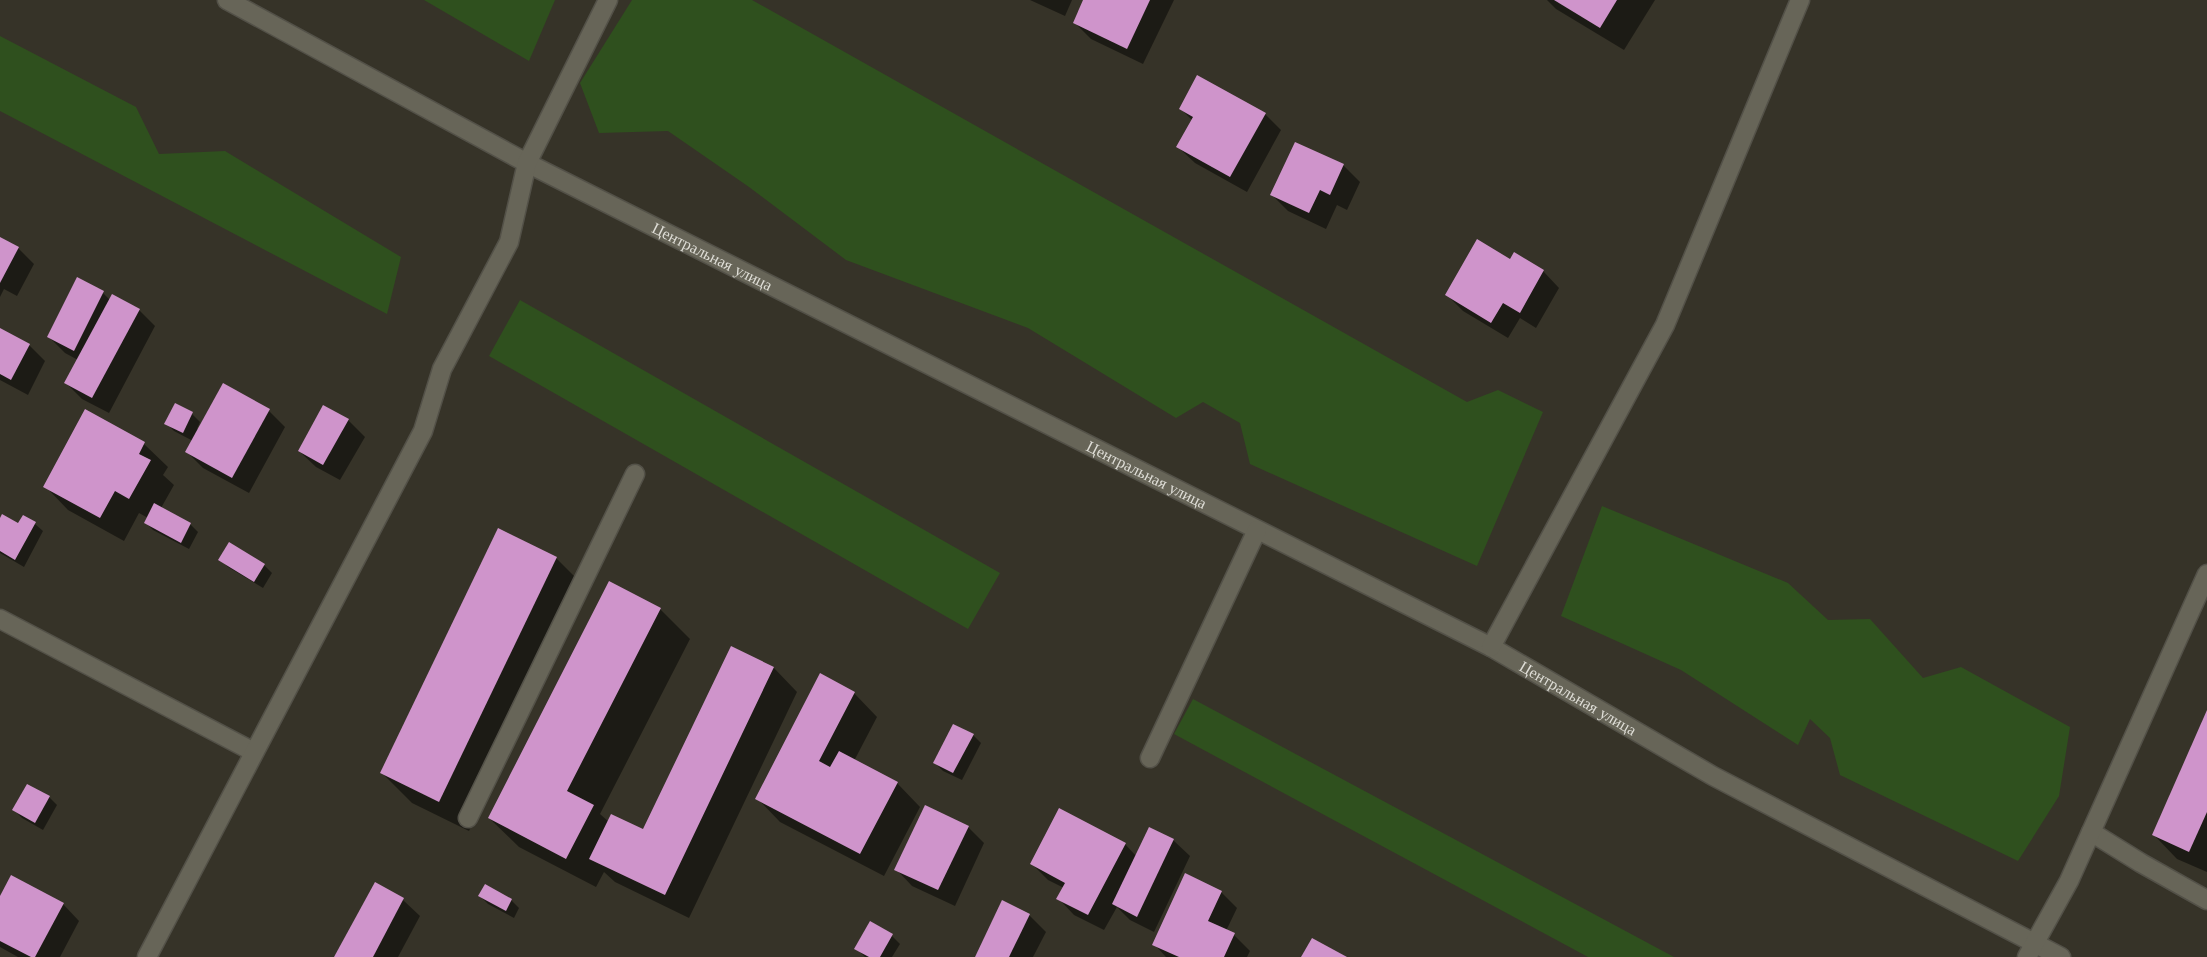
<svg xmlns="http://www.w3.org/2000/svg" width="2207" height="957" font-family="'Libre Baskerville',serif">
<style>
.green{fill:#2f501e}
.shadow{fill:#0007}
.building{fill:#cf94cb}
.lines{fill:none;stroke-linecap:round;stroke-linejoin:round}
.minor-casing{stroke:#535148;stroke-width:21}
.minor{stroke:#676558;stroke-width:18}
.labels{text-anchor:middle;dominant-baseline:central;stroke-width:6;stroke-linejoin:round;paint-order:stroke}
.street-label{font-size:16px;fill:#deddd6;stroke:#363328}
</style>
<rect width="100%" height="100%" fill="#363328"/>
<!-- green -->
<g class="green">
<polygon points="424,0 555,0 529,61"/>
<polygon points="632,0 752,0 1467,402 1498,390 1543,412 1477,566 1250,464 1240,423 1203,402 1176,418 1028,328 846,260 749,187 668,131 599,133 580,83"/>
<polygon points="0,36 136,107 159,154 225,151 401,257 387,314 0,111"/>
<polygon points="520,300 1000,573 968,629 489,356"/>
<polygon points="1602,506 1788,583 1828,620 1870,619 1923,678 1961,667 2070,727 2059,796 2018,861 1840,775 1830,738 1810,719 1798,745 1681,670 1561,616"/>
<polygon points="1193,699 1674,957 1588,957 1174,734"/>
</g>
<!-- shadow -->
<g class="shadow">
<polygon points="1030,0 1072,0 1065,16"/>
<polygon points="1085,0 1174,0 1143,64 1091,39 1074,22"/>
<polygon points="1547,0 1655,0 1624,50 1556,9"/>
<polygon points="1180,108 1265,114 1281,130 1247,192 1195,163 1178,147 1193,121"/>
<polygon points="1295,144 1344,166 1360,182 1347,210 1337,205 1326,229 1288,211 1272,195"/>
<polygon points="0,239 18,248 34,264 17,296 4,289 0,297"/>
<polygon points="1511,261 1543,271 1559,288 1536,328 1520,318 1508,338 1463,311 1447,295"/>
<polygon points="78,279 103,293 110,300 139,310 155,326 109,413 82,399 66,383 78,360 65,353 49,337"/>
<polygon points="0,329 29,345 45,361 28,395 0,380"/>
<polygon points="175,405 192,414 200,422 197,429 199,430 269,411 285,427 249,493 203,468 187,452 193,441 174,431 166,423"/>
<polygon points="324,407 348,420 365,437 340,480 316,467 299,451"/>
<polygon points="144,444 168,467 163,475 174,485 161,508 190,524 198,532 189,549 153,530 145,522 148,518 139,513 124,541 68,510 45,486"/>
<polygon points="24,517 35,524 43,531 24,567 0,553 0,521 19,525"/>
<polygon points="556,558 586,588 469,831 412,803 382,773"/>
<polygon points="220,559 264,565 272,573 263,588 228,567"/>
<polygon points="660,609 690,639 600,814 609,822 643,831 732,648 774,668 797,692 689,918 615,882 604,872 596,887 519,847 489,818"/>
<polygon points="854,693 877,717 854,761 897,783 920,807 884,876 780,822 757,798"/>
<polygon points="2207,714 2207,872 2177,859 2154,835"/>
<polygon points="973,735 981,743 962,780 943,771 935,763"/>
<polygon points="49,797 57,805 43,830 22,818 14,810"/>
<polygon points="968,827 984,843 955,906 912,886 896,869"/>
<polygon points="1173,840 1190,856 1154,932 1130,920 1117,907 1104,930 1074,915 1058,898 1064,888 1048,880 1032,864 1125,844 1136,856"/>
<polygon points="375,884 403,900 420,916 398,957 336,957"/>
<polygon points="1221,892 1237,908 1226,931 1234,935 1250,951 1247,957 1166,957 1154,944"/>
<polygon points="480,896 511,900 519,908 514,918 488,904"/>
<polygon points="0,899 63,904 79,921 60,957 18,957 0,947"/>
<polygon points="1029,915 1046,932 1033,957 976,957"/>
<polygon points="892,936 900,944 892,957 865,957 856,948"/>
</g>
<!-- building -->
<g class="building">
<polygon points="1083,0 1150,0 1127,49 1073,23"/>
<polygon points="1554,0 1617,0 1600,28"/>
<polygon points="1197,75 1266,113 1230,177 1176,147 1193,117 1179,109"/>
<polygon points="1295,142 1344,164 1330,195 1320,190 1309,213 1270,195"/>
<polygon points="0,237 19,247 0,283"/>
<polygon points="1477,239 1510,259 1514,252 1544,270 1520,313 1503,303 1491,323 1445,295"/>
<polygon points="77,277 104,291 74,351 47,337"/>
<polygon points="112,294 140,309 92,398 64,383"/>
<polygon points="0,328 30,344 11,380 0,374"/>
<polygon points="223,383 270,409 232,478 185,452"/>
<polygon points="175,403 193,412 183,433 164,424"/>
<polygon points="323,405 349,419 323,465 298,451"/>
<polygon points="85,409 145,442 139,454 151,460 129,499 115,491 100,518 43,487"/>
<polygon points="154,503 191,523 181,543 144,523"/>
<polygon points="2,514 18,523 23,515 36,522 15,560 0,551 0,518"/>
<polygon points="498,528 557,557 439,802 380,773"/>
<polygon points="229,542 265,564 254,582 218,560"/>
<polygon points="609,581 661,608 567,791 594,805 566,859 488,818"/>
<polygon points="731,646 774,667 665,895 589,859 611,814 643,829"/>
<polygon points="820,673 855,692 819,761 830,767 839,751 898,782 860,854 755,799"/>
<polygon points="2207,710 2207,812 2189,852 2152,835"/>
<polygon points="953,724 974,734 953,773 933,763"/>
<polygon points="27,784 50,796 35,823 12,810"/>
<polygon points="925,805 969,826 938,890 894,870"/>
<polygon points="1059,808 1126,843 1088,915 1056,899 1065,883 1030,864"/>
<polygon points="1149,827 1174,839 1137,917 1112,904"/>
<polygon points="1185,873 1222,891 1208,921 1235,933 1224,957 1179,957 1152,945"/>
<polygon points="11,875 64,903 35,957 31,957 0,941 0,896"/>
<polygon points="375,882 404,898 373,957 334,957"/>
<polygon points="485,884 512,899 506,911 478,896"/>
<polygon points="1002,900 1030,914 1009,957 975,957"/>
<polygon points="870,921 893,934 880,957 869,957 854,949"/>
<polygon points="1312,938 1347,957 1301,957"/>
</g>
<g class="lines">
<!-- minor casing -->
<g class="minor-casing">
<g id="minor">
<path id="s1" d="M227,0L527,163L1491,647L1713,776L2061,957"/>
<polyline points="0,619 254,752"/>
<polyline points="1491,647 1665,325 1800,0"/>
<polyline points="1150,758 1257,530"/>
<polyline points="468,818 635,474"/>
<polyline points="2091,832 2141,863 2207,900"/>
<polyline points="147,957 423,431 442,369 509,242 527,163 608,0"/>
<polyline points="2027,957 2069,881 2207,574"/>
</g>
</g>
<!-- minor -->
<use href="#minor" class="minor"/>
</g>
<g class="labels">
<!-- street labels -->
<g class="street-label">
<text stroke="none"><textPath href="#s1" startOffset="549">Центральная улица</textPath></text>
<text stroke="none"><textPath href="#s1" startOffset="1035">Центральная улица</textPath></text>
<text stroke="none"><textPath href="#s1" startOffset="1521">Центральная улица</textPath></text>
</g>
</g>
</svg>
